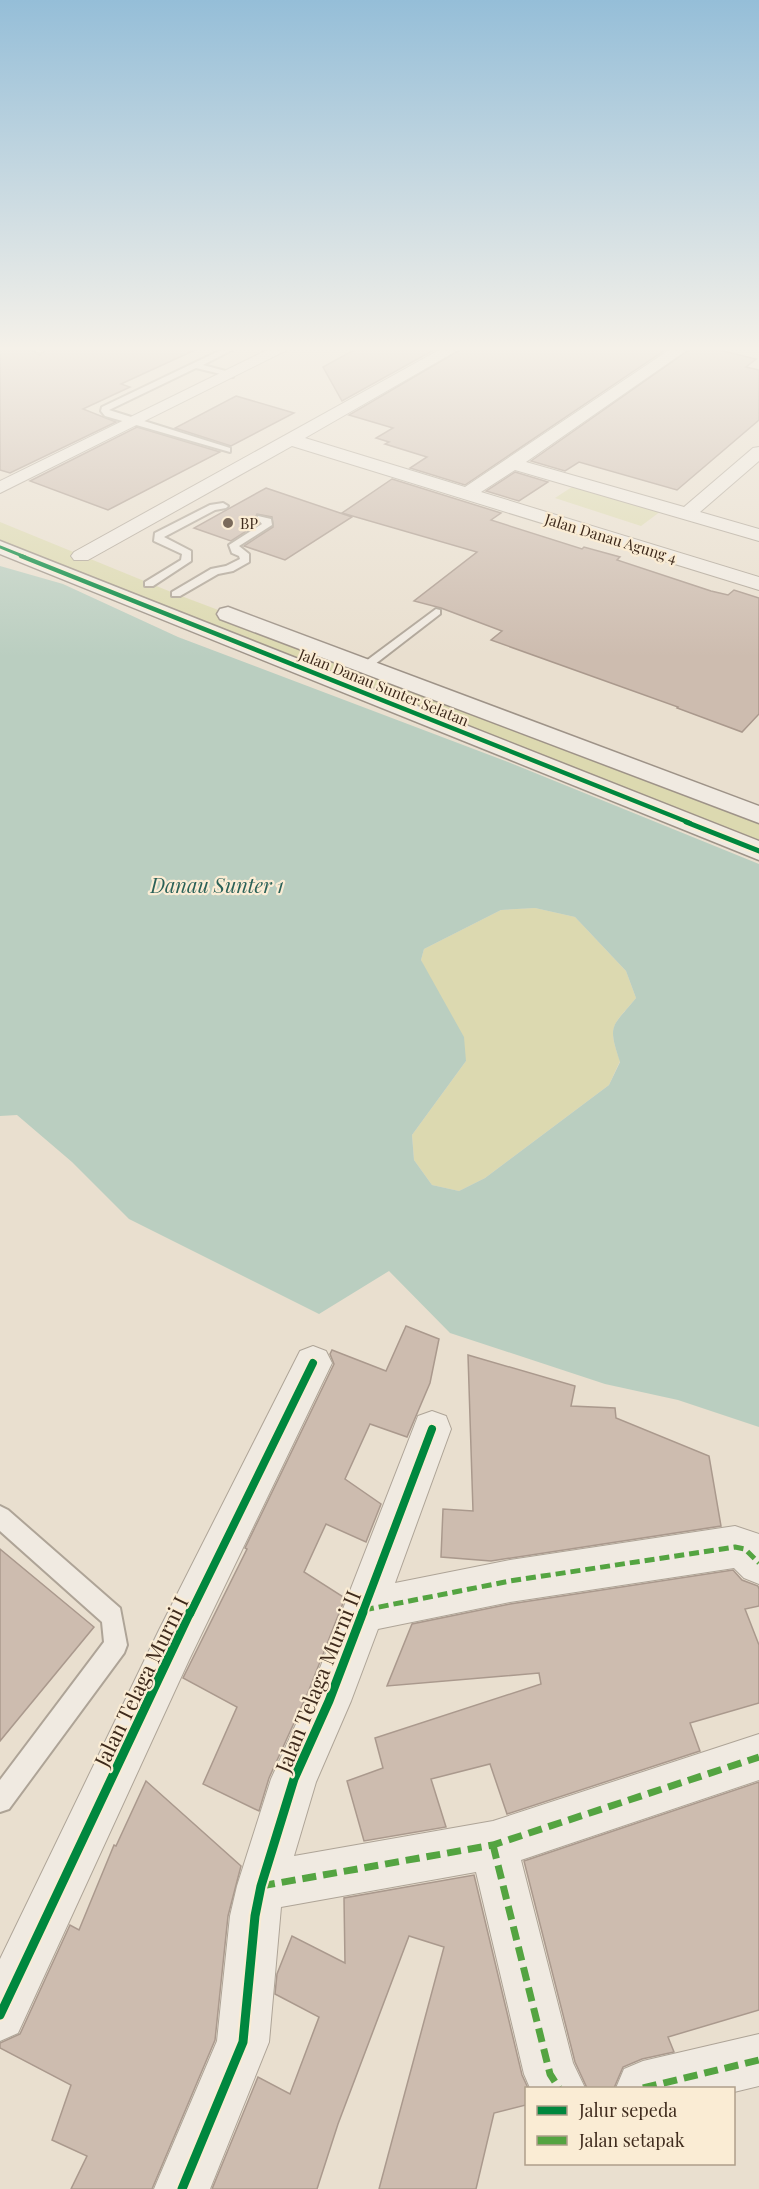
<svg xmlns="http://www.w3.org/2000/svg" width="759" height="2189" font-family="'Playfair Display',serif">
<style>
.green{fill:#dcd9b0}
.water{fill:#bacec0;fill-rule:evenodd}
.building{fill:#cdbcaf;stroke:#aa998d;stroke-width:1.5}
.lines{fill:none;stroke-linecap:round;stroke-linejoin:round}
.lane-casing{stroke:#aea497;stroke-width:4}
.street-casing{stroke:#aea497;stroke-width:2}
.secondary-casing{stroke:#9e9388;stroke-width:3}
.lane{fill:#f0eae1;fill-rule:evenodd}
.street{fill:#f0eae1;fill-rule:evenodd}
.secondary{fill:#f0eae1;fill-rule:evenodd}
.quiet-far1{stroke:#54a441;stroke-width:5;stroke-dasharray:10 5;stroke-linecap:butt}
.quiet{stroke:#54a441;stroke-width:7;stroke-dasharray:14 7;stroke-linecap:butt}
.cycleway-far4-casing{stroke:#faecd4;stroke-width:5}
.cycleway-far3-casing{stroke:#faecd4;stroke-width:8}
.cycleway-far2-casing{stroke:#faecd4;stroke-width:9}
.cycleway-far1-casing{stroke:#faecd4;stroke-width:11}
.cycleway-casing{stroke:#faecd4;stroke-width:13}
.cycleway-far4{stroke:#00873e;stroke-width:3}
.cycleway-far3{stroke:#00873e;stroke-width:4.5}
.cycleway-far2{stroke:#00873e;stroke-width:5}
.cycleway-far1{stroke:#00873e;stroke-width:8}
.cycleway{stroke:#00873e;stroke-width:9}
.poi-dot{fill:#7a6a5b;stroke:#faecd4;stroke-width:2}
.labels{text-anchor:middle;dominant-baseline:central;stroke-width:4.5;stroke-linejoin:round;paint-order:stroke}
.far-poi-label{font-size:15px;fill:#3f2b1d;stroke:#faecd4;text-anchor:start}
.far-street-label{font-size:15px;fill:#3f2b1d;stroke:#faecd4}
.water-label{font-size:20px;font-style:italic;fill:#2a6158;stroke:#faecd4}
.near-street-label{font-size:21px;fill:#3f2b1d;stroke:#faecd4}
</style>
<rect width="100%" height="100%" fill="#e9dfcf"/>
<!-- green -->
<g class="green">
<polygon points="575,485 661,511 641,526 555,498"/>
<polygon points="0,522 176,594 759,815 759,851 0,546"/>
<path d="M535,908L575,917L626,971L636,998C612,1027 607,1025 620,1061L609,1085L485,1178L459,1191L432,1185L414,1160L412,1135L466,1061L421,960L424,949L501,910Z"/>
</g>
<!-- water -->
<path class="water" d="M0,566L63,584L178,637L513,764L759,864V1427L678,1400L605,1384L450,1333L389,1271L319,1314L129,1219L72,1162L17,1115L0,1116ZM535,908L575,917L626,971L636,998C612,1028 607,1023 620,1062L609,1085L485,1178L459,1191L432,1185L414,1160L412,1135L466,1061L464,1037L421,960L424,949L501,910Z"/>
<!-- building -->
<g class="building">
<polygon points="0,350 32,350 40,355 45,350 195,350 121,384 130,387 83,409 116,422 10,473 0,470"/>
<polygon points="354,350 434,350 342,401 323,367"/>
<polygon points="460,350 665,350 465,485 410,468 427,457 385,444 389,442 376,438 393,428 349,415"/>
<polygon points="689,350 719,350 756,359 746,367 759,370 759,420 677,490 579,462 565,471 531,461"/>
<polygon points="236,396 294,413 231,446 175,428"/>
<polygon points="137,427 220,452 108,510 30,481"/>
<polygon points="515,472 548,482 519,501 486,491"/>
<polygon points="392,479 501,513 491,520 582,549 584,547 620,557 617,560 711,591 728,595 734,590 759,598 759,714 742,732 677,708 678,707 491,640 502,631 441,608 414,601 477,552 342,513"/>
<polygon points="266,488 352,517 285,560 244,546 273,527 272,517 257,514 255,519 259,523 231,541 194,528"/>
<polygon points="406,1326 439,1339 430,1383 407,1437 370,1424 345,1479 381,1504 366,1542 326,1524 304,1572 345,1598 309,1690 269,1778 259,1811 203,1784 237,1707 183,1678 247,1549 245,1548 334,1364 330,1354 332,1350 386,1371"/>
<polygon points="468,1355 575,1386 571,1406 615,1408 616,1418 709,1456 721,1526 491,1561 441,1557 443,1509 473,1511"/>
<polygon points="0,1549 94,1627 0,1741"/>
<polygon points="733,1570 742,1580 758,1586 759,1589 759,1606 745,1609 759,1645 759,1703 690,1723 700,1751 507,1814 490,1764 431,1779 446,1827 364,1841 347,1781 383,1768 375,1738 541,1684 539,1673 387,1686 412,1624 510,1604"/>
<polygon points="146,1781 241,1866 228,1916 215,2040 152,2189 71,2189 87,2156 52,2140 71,2085 0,2048 0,2043 20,2034 70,1925 79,1930 114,1845 116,1846"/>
<polygon points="759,1782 759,2010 668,2037 674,2052 642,2059 623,2067 614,2088 587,2088 575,2062 524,1861"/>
<polygon points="474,1875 522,2075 528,2088 526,2105 494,2113 476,2189 379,2189 444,1947 409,1936 338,2124 317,2189 212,2189 258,2077 290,2094 319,2017 275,1994 277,1974 292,1936 345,1963 344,1898"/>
</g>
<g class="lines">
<!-- lane casing -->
<g class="lane-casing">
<g id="lane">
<polygon points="34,350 42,350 43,351 39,353"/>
<polygon points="221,350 232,350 203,365 233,373 233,377 196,368 109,410 230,448 230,452 105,416 101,411 102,407"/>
<polygon points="223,503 228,506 226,508 215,510 164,537 191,551 191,561 153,586 145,586 145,582 181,560 182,554 154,541 155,533 210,505"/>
<polygon points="258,516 271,519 272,525 239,546 249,554 249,562 233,571 218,574 180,596 172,596 172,592 211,569 226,566 240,559 239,556 232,553 229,545 262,524 257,518"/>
<polygon points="436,609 440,610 440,614 370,668 362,668 362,664"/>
<polygon points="0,1506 8,1510 120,1608 127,1645 124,1653 9,1809 0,1812 0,1780 104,1642 102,1622 0,1531"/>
</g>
</g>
<!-- street casing -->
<g class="street-casing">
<g id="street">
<polygon points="267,350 287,350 0,493 0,481"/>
<polygon points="439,350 458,350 305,438 465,487 669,350 687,350 526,462 684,507 753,448 759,447 759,461 700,512 759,529 759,541 515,470 481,492 759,577 759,590 292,446 88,560 74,560 71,556 74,552"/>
<polygon points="313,1346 326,1351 332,1363 189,1660 18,2033 0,2041 0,1959 159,1630 300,1351"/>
<polygon points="432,1411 446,1416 451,1429 395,1583 510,1560 735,1526 759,1534 759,1584 744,1578 734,1568 510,1602 378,1629 351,1701 316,1782 294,1856 493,1821 759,1734 759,1780 521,1860 573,2063 585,2088 530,2088 524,2074 476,1872 281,1907 269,2042 210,2189 154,2189 217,2041 230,1916 237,1886 271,1779 311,1691 413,1429 418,1416"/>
<polygon points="759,2034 759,2086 734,2092 734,2088 616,2088 624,2069 643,2061"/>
</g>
</g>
<!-- secondary casing -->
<g class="secondary-casing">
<g id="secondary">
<polygon points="0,541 759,841 759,860 0,554"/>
<polygon points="228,607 759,806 759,823 220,619 217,614 220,609"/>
</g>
</g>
<!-- lane -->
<use href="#lane" class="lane"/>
<!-- street -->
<use href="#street" class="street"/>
<!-- secondary -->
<use href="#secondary" class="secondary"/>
<!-- quiet-far1 -->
<polyline class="quiet-far1" points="364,1610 510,1581 735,1547 745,1549 759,1563"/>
<!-- quiet -->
<g class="quiet">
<polyline points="493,1845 550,2074 559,2088"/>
<polyline points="261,1886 493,1845 759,1757"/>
<polyline points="643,2088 759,2060"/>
</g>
<!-- cycleway-far4 casing -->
<g class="cycleway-far4-casing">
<polyline id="cycleway-far4" points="0,547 25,557"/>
</g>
<!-- cycleway-far3 casing -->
<g class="cycleway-far3-casing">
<polyline id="cycleway-far3" points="21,556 690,823"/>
</g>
<!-- cycleway-far2 casing -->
<g class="cycleway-far2-casing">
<polyline id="cycleway-far2" points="686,822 759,851"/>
</g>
<!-- cycleway-far1 casing -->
<g class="cycleway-far1-casing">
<g id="cycleway-far1">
<polyline points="190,1614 313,1363"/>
<polyline points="362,1614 432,1429"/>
</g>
</g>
<!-- cycleway casing -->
<g class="cycleway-casing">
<g id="cycleway">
<polyline points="0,2015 190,1612"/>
<polyline points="182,2189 243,2042 255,1916 261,1886 294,1779 329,1701 363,1612"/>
</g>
</g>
<!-- cycleway-far4 -->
<use href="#cycleway-far4" class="cycleway-far4"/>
<!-- cycleway-far3 -->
<use href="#cycleway-far3" class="cycleway-far3"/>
<!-- cycleway-far2 -->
<use href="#cycleway-far2" class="cycleway-far2"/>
<!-- cycleway-far1 -->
<use href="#cycleway-far1" class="cycleway-far1"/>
<!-- cycleway -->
<use href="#cycleway" class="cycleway"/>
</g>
<!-- sky -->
<linearGradient id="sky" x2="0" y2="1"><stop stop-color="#95bed8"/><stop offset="0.53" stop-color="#f5f1e9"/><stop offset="1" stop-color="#f5f1e9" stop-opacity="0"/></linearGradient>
<rect width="759" height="657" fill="url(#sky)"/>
<!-- markers -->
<circle class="poi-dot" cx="228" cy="523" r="6"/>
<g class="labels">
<!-- far-poi labels -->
<g class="far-poi-label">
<text x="240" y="523">BP</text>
</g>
<!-- far-street labels -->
<g class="far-street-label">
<text transform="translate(611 538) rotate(17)">Jalan Danau Agung 4</text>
<text transform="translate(384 687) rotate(22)">Jalan Danau Sunter Selatan</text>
</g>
<!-- water labels -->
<g class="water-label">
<text x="217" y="884">Danau Sunter 1</text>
</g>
<!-- near-street labels -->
<g class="near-street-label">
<text transform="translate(140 1681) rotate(-64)">Jalan Telaga Murni I</text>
<text transform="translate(317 1681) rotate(-68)">Jalan Telaga Murni II</text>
</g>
</g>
<!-- legend -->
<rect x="525" y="2087" width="210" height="78" fill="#faecd4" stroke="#af9f8b" stroke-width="1.5"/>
<rect x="537" y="2106" width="30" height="9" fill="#00873e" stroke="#af9f8b" stroke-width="1.5"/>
<text x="579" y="2117" font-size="18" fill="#3f2b1d">Jalur sepeda</text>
<rect x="537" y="2136" width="30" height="9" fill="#54a441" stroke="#af9f8b" stroke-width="1.5"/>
<text x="579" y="2147" font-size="18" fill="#3f2b1d">Jalan setapak</text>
</svg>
